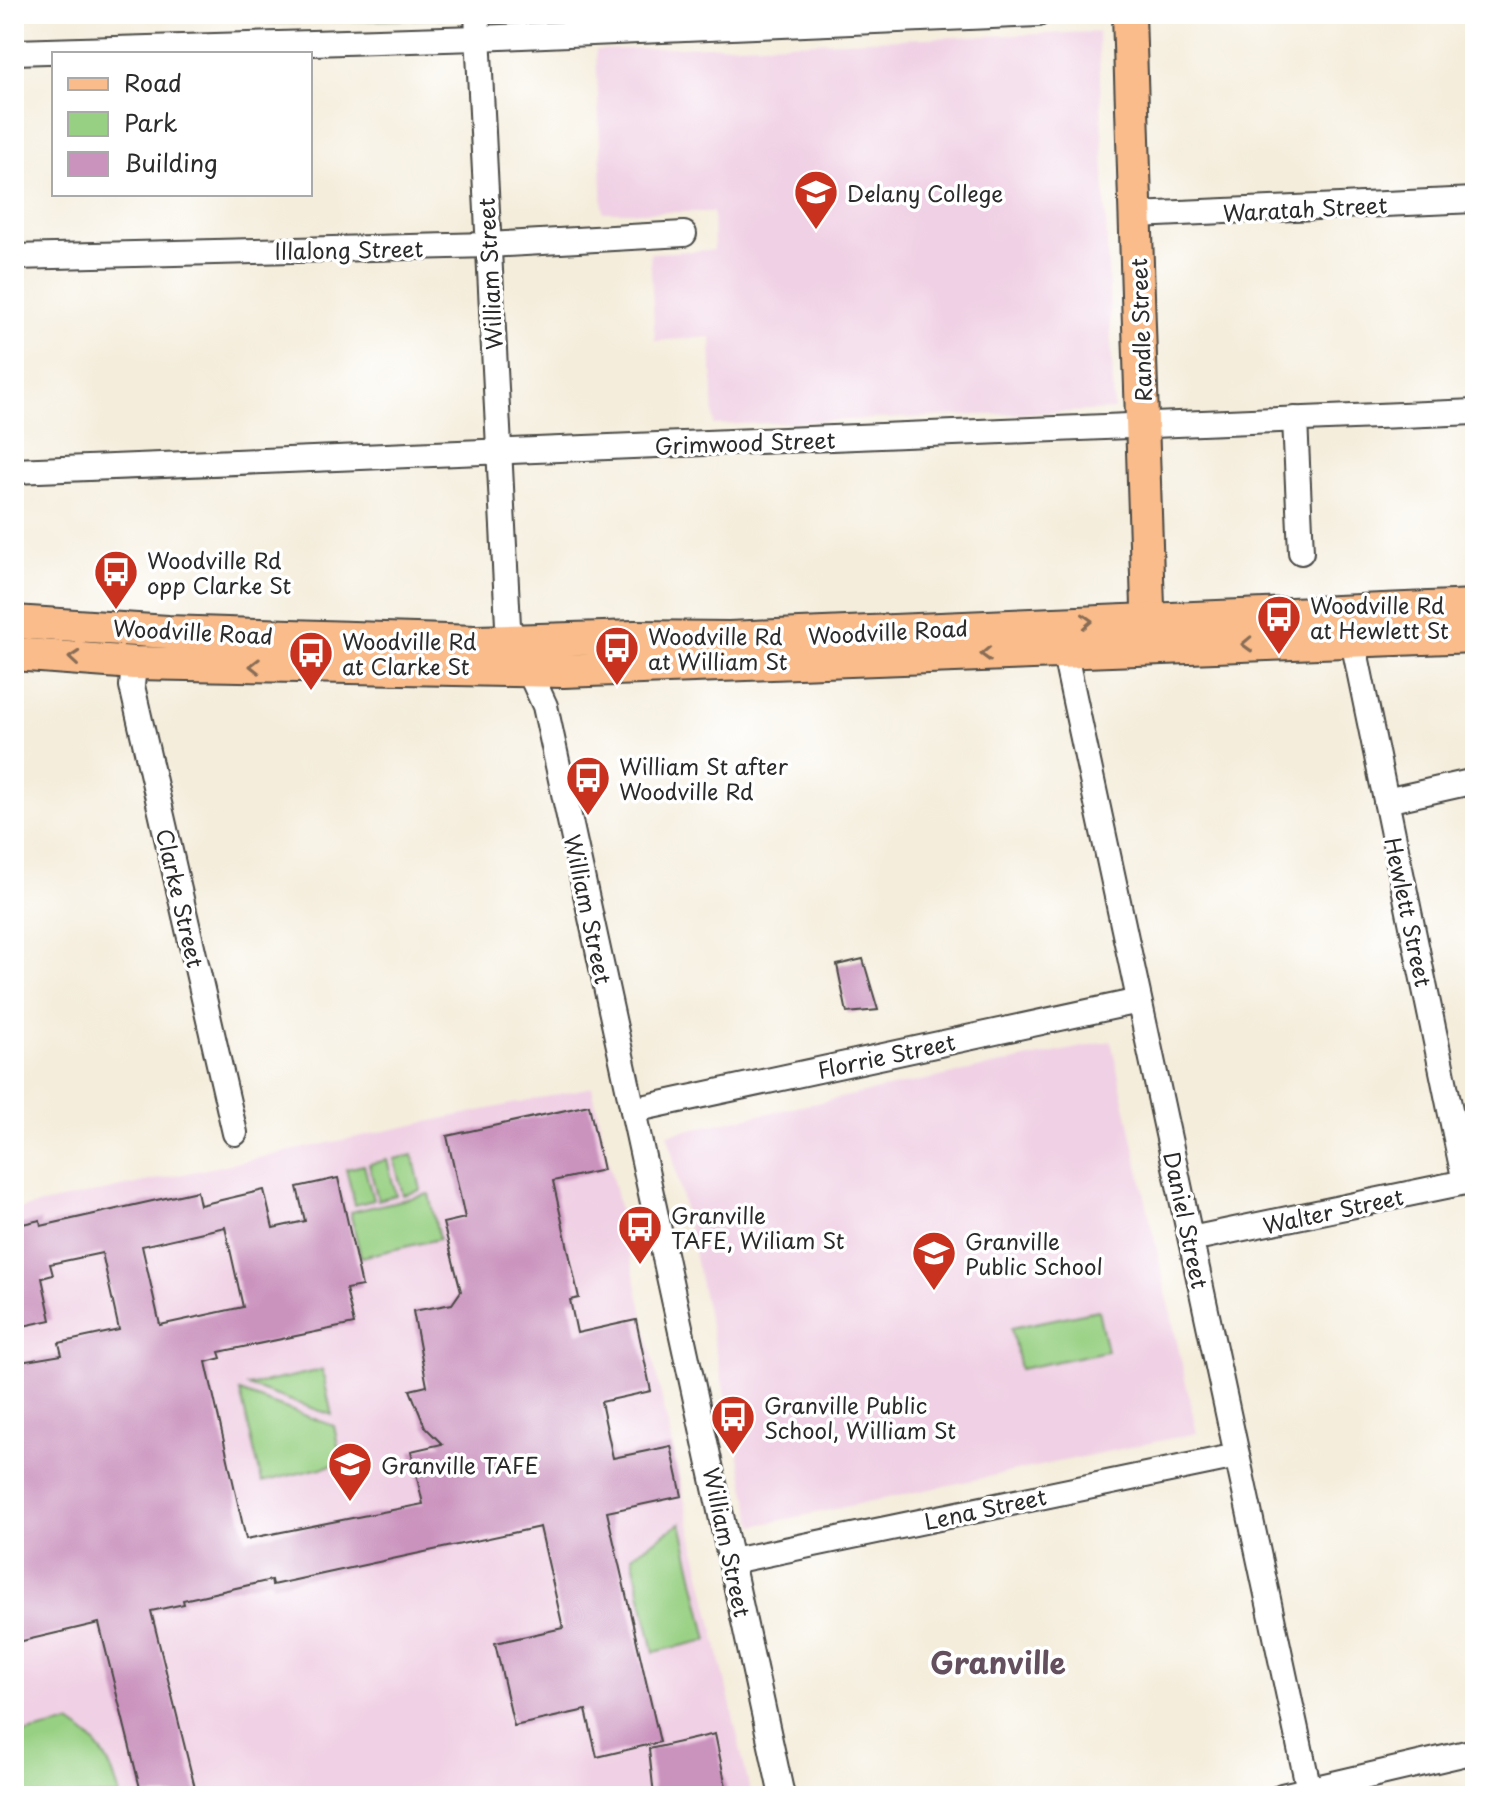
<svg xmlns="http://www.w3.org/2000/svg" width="1489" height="1810" font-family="'Playpen Sans',sans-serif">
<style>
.built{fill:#f0d0e4}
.green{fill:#98d083;stroke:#627e57;stroke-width:2}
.building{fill:#ca93be;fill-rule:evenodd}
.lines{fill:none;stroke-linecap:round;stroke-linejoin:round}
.minor-casing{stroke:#494845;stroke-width:28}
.major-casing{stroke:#494845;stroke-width:36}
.minor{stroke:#fff;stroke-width:24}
.major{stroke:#f9bc8a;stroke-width:32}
.oneway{stroke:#886c56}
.labels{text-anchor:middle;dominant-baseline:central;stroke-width:7;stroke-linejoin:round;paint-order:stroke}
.poi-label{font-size:22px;fill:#2b2b2b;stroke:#fff;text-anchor:start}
.street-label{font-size:22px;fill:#2b2b2b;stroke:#fff}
.district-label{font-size:30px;font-weight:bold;fill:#634f5e;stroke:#fff}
</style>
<rect width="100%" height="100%" fill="#fff"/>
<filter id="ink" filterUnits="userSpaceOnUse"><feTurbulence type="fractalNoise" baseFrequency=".0125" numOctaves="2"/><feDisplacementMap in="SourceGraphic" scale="16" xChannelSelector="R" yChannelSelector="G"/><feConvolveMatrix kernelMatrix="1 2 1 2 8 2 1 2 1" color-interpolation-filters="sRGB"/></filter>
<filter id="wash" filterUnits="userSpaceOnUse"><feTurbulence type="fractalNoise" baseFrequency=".006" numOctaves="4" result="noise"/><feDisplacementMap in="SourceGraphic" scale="32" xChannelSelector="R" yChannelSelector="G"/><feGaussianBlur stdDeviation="1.8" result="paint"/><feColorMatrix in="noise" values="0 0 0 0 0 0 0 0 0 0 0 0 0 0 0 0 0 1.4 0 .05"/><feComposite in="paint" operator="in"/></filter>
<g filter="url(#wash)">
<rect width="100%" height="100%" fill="#f4eddb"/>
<!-- built -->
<g class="built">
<polygon points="1098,32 1114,410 714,425 711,337 655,341 650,253 714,250 713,212 603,212 596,50"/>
<polygon points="1111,1041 1197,1433 754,1526 668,1134"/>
<polygon points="592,1087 751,1796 14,1796 14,1210"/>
</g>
<!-- green -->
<g class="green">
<polygon points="267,14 446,14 446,18 267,23"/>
<polygon points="413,1155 421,1190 403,1195 394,1159"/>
<polygon points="387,1160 396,1195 378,1200 369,1164"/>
<polygon points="364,1165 373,1200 355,1205 346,1169"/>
<polygon points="429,1194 439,1239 361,1257 350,1212"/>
<polygon points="1098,1310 1107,1351 1020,1369 1011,1328"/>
<polygon points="322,1370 332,1415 248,1386"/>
<polygon points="240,1392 334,1426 342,1463 262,1482"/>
<polygon points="681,1523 708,1640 654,1652 632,1556"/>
<path d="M70,1723C100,1742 111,1762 120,1796H14V1736Z"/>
</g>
<g id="blocks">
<!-- building -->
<g class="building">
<polygon points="863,959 878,1010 847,1013 837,965"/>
<path d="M589,1105L603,1170L553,1181L579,1298L570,1300L577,1333L636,1320L651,1391L601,1402L613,1458L671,1446L682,1496L607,1512L660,1742L597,1757L586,1710L514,1726L495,1643L563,1628L540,1527L272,1585L271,1580L183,1600L184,1604L151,1611L197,1796H142L99,1623L14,1643V1363L62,1355L59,1343L119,1330L102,1253L50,1264L53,1275L42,1278L51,1320L14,1328V1226L40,1220L41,1226L197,1191L200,1205L264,1190L273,1228L305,1221L297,1187L338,1178L362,1286L346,1289L354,1324L219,1352L221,1358L206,1362L246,1539L423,1504L411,1451L442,1444L425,1427L410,1390L427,1386L413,1311L452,1304L461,1291L443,1223L465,1218L447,1136ZM225,1227L243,1307L160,1325L142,1246Z"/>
<polygon points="715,1734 728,1796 654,1796 649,1749"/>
</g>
</g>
</g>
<g filter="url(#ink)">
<use href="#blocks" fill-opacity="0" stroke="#494845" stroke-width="2"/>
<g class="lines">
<!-- minor casing -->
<g class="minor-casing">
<g id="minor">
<polyline points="477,14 508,625 545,706 782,1796"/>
<polyline points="14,52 478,38 1038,14"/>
<polyline points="1136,215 1475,200"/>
<polyline points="14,257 488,245 684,234"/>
<polyline points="1295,419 1301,552"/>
<polyline points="14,471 1475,412"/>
<polyline points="1353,641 1465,1182"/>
<polyline points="1064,650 1309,1790"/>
<polyline points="134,663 132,686 235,1133"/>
<polyline points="1386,801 1475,781"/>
<polyline points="633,1110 1139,1001"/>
<polyline points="1191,1239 1475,1180"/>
<polyline points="732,1561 1237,1456"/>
<polyline points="1282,1796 1475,1751"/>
</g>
</g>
<!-- major casing -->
<g class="major-casing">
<g id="major">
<polyline points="1129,14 1149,638"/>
<polyline points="14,622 168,632 477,642 635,637 729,638 1475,606"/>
<polyline points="14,654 134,663 563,671 1475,636"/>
</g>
</g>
<!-- minor -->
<use href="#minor" class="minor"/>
<!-- major -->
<use href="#major" class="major"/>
</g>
<!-- one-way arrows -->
<defs><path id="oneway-chevron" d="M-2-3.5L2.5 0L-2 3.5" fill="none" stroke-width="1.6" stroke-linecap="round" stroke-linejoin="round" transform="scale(2)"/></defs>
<g class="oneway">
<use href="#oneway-chevron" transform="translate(1087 621) rotate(-3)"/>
<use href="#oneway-chevron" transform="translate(1247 644) rotate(178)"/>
<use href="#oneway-chevron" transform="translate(986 654) rotate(178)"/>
<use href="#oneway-chevron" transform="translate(74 658) rotate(-175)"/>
<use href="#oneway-chevron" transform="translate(255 666) rotate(-179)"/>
</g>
</g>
<!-- icons -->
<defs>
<g id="school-pin" transform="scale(2.3)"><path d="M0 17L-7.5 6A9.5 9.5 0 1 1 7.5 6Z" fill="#c8321e" stroke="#fff"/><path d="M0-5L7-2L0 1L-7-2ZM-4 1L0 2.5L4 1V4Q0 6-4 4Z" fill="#fff"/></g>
<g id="bus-pin" transform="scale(2.3)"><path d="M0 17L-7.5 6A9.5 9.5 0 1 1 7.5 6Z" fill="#c8321e" stroke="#fff"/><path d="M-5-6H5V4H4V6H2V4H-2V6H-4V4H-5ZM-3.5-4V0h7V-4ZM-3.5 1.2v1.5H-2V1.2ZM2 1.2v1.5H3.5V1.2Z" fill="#fff"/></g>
<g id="university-pin" transform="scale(2.3)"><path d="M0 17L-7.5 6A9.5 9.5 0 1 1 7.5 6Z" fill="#c8321e" stroke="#fff"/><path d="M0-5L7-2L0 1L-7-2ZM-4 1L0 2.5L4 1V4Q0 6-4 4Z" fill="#fff"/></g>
</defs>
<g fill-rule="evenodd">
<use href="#school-pin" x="816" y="192"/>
<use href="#bus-pin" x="116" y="572"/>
<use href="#bus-pin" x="1279" y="617"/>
<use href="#bus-pin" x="617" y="648"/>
<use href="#bus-pin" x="311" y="653"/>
<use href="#bus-pin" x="588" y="778"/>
<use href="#bus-pin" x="640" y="1227"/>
<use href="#school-pin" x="934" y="1253"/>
<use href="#bus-pin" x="733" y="1417"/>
<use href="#university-pin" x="350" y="1464"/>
</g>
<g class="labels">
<!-- poi labels -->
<g class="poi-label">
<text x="847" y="192">Delany College</text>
<text x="147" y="559">Woodville Rd<tspan x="147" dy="25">opp Clarke St</tspan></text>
<text x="1310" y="604">Woodville Rd<tspan x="1310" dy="25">at Hewlett St</tspan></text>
<text x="648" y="635">Woodville Rd<tspan x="648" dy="25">at William St</tspan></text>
<text x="342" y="640">Woodville Rd<tspan x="342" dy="25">at Clarke St</tspan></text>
<text x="619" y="765">William St after<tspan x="619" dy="25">Woodville Rd</tspan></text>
<text x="671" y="1214">Granville<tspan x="671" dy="25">TAFE, Wiliam St</tspan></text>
<text x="965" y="1240">Granville<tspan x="965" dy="25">Public School</tspan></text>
<text x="764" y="1404">Granville Public<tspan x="764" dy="25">School, William St</tspan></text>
<text x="381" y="1464">Granville TAFE</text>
</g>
<!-- street labels -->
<g class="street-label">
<text transform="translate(1305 208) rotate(-3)">Waratah Street</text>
<text transform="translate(349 249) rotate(-1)">Illalong Street</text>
<text transform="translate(489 274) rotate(-93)">William Street</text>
<text transform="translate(1140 330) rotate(-92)">Randle Street</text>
<text transform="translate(745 442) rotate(-2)">Grimwood Street</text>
<text transform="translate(193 631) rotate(3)">Woodville Road</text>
<text transform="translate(888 631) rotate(-3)">Woodville Road</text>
<text transform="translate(181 898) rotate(77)">Clarke Street</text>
<text transform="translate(589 909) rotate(78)">William Street</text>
<text transform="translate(1409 912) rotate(78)">Hewlett Street</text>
<text transform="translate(886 1055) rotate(-12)">Florrie Street</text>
<text transform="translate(1333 1210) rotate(-12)">Walter Street</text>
<text transform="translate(1187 1220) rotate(78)">Daniel Street</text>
<text transform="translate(985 1508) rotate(-12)">Lena Street</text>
<text transform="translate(728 1542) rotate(78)">William Street</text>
</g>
<!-- district labels -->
<g class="district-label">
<text x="998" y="1661">Granville</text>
</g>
</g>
<!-- margin -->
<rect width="1489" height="1810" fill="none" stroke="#fff" stroke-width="48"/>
<!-- legend -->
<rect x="52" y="52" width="260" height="144" fill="#ffffff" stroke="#aaaaaa" stroke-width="2"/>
<rect x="68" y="78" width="40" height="12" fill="#f9bc8a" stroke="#aaaaaa" stroke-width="2"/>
<text x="124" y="92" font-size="24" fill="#2b2b2b">Road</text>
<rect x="68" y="112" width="40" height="24" fill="#98d083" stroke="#aaaaaa" stroke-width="2"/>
<text x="124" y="132" font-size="24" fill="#2b2b2b">Park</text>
<rect x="68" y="152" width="40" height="24" fill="#ca93be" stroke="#aaaaaa" stroke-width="2"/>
<text x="124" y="172" font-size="24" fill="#2b2b2b">Building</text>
</svg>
